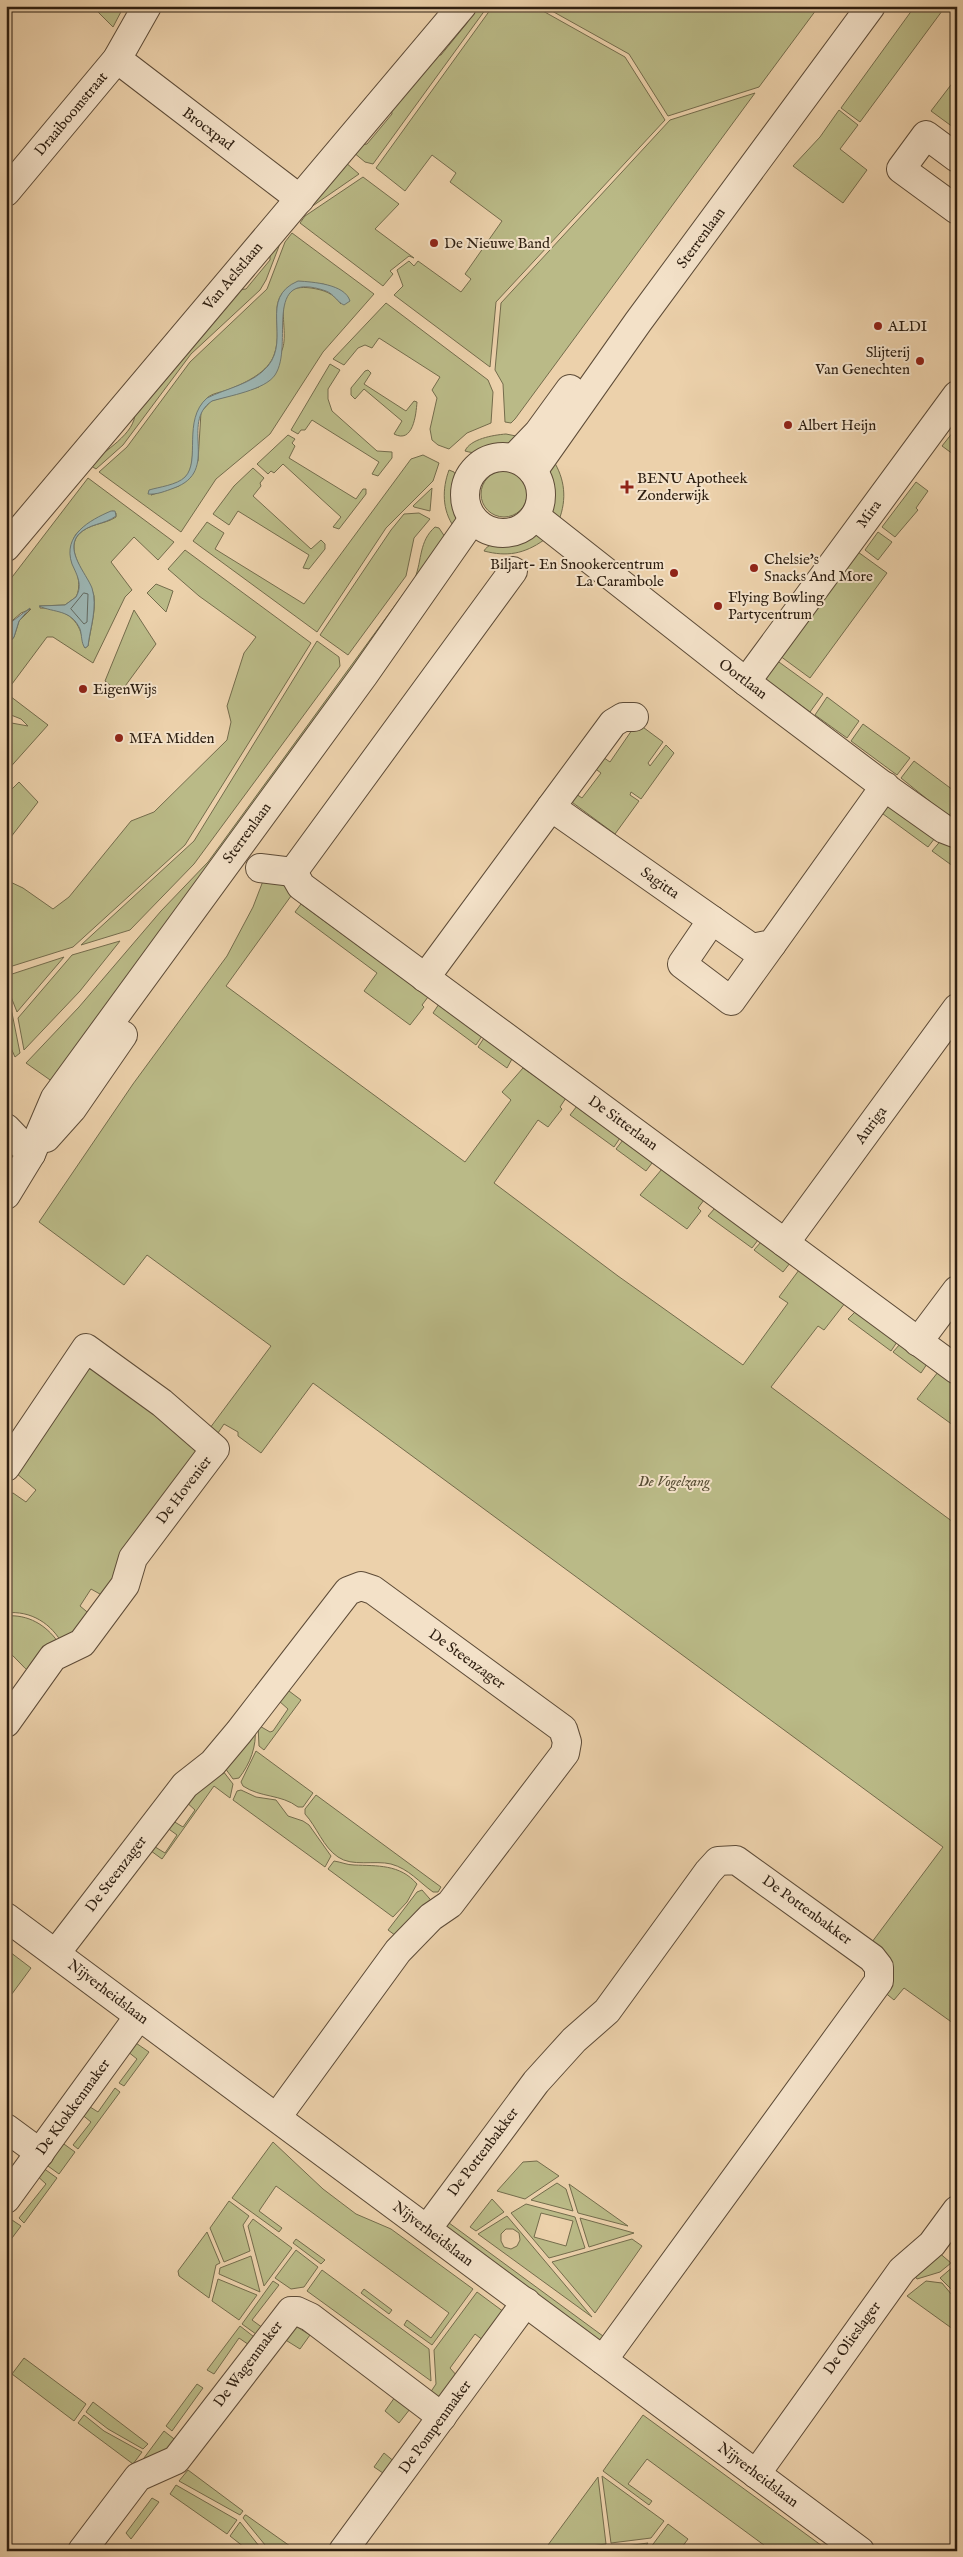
<svg xmlns="http://www.w3.org/2000/svg" width="963" height="2557" font-family="'IM FELL English',serif">
<style>
.green{fill:#baba87;stroke:#746c4c;fill-rule:evenodd}
.water{fill:#9cb5b2;stroke:#707971}
.lines{fill:none;stroke-linecap:round;stroke-linejoin:round}
.shore{stroke:#646a61;stroke-width:1}
.minor-casing{stroke:#5d4b37;stroke-width:30}
.minor{stroke:#f3e1c8;stroke-width:28}
.poi-dot{fill:#8f2418;stroke:#f3e1c8;stroke-width:2}
.labels{text-anchor:middle;dominant-baseline:central;stroke-width:4;stroke-linejoin:round;paint-order:stroke}
.street-label{font-size:15px;fill:#2d1e10;stroke:#f3e1c8}
.poi-label{font-size:15px;fill:#2d1e10;stroke:#f3e1c8;text-anchor:start}
.park-label{font-size:15px;font-style:italic;fill:#574d34;stroke:#f3e1c8}
</style>
<rect width="100%" height="100%" fill="#ecd1ab"/>
<filter id="stains"><feTurbulence type="fractalNoise" baseFrequency=".004" numOctaves="4"/><feColorMatrix values="0 0 0 0 .2 0 0 0 0 .09 0 0 0 0 .02 0 0 0 .5 -.17"/></filter>
<radialGradient id="worn" r=".72"><stop offset=".6" stop-color="#630" stop-opacity="0"/><stop offset="1" stop-color="#630" stop-opacity=".3"/></radialGradient>
<!-- green -->
<g class="green">
<polygon points="92,6 124,6 113,27"/>
<polygon points="475,6 488,6 373,164 365,162 353,152 360,145 367,144 392,114 391,106 435,56 441,55 467,23 467,16"/>
<polygon points="493,6 534,6 625,57 665,120 496,302 490,367 394,295 403,286 397,270 409,261 414,266 418,261 461,292 471,279 465,274 502,221 450,182 456,173 432,155 405,191 376,168"/>
<polygon points="543,6 819,6 759,87 668,116 629,54"/>
<polygon points="915,6 945,7 860,122 841,108"/>
<polygon points="957,77 957,98 953,107 957,114 957,130 931,111"/>
<polygon points="755,93 515,419 511,423 505,422 503,384 495,370 501,303 670,120"/>
<polygon points="839,110 858,125 840,149 867,170 843,203 793,166 820,137"/>
<polygon points="345,162 359,174 301,214"/>
<polygon points="363,177 399,204 375,229 414,258 409,256 390,271 393,274 383,286 300,223 305,216"/>
<path d="M292,233L374,294L323,352L270,434L216,479L181,532L99,472L127,447L190,362L267,289L285,242ZM298,282L323,284L338,289L341,304C333,293 324,290 311,288C267,282 291,329 282,350C276,363 267,375 259,387L211,401L201,412L198,461L179,486L151,495C161,489 177,485 185,478C200,464 185,422 206,399C211,393 223,392 230,389C247,382 268,372 274,355C285,326 262,297 298,282Z"/>
<path d="M281,241L266,280L260,290L191,354L123,445L96,469L90,465C103,451 136,434 135,412L237,290L246,289L270,260V253Z"/>
<polygon points="386,303 488,380 493,392 491,423 467,433 449,449 438,445 432,440 430,429 437,398 432,390 440,377 379,338 372,348 365,345 358,348 344,365 333,359"/>
<polygon points="330,364 340,370 328,389 328,399 332,411 377,451 392,452 392,458 378,476 372,474 379,462 312,420 305,430 301,430 298,434 291,430"/>
<path d="M368,370L371,373L364,384L406,411L414,401L417,402C416,415 413,444 394,434L402,421L364,389L355,399L351,395V388L365,371Z"/>
<polygon points="957,427 957,457 942,446"/>
<path d="M506,434L521,437C505,449 485,457 465,451C470,439 493,435 506,434Z"/>
<polygon points="288,435 295,439 292,443 295,446 289,458 356,499 363,489 366,489 366,494 339,529 333,527 341,517 283,464 274,473 271,471 268,474 257,464"/>
<polygon points="423,455 439,463 433,481 386,528 317,632 193,541 207,522 224,533 215,549 304,604 411,459"/>
<path d="M553,460C565,479 567,499 559,520C556,518 552,514 551,511C547,503 548,468 553,460Z"/>
<polygon points="253,468 264,478 260,483 261,486 253,496 311,549 321,540 325,544 325,549 309,569 303,568 309,555 238,511 229,525 213,514 234,486"/>
<path d="M449,470L454,472C463,488 461,512 454,527C442,510 442,489 449,470Z"/>
<circle cx="504" cy="494" r="23"/>
<path d="M88,478L174,542L158,560L134,537L111,562L132,590L125,597L93,663L53,637H47L6,692V647L14,637L19,621L31,609L21,613L6,626V585ZM113,511L116,513V517C104,525 89,523 78,535C64,553 90,578 94,596C96,611 90,631 88,646L85,648C83,644 83,638 81,633C75,614 58,608 40,608V606L65,605L76,597C87,577 60,546 80,530C89,523 102,517 113,511Z"/>
<polygon points="916,482 928,491 916,508 918,510 895,537 882,527"/>
<polygon points="432,488 430,511 414,507 413,506"/>
<polygon points="419,513 430,519 414,538 406,576 348,655 320,635 391,530 404,514"/>
<path d="M435,527L439,528L449,543L53,1082L26,1063L79,1007L161,911L208,862L415,578C422,560 419,541 435,527Z"/>
<polygon points="878,532 892,542 878,560 865,550"/>
<path d="M535,535L544,537V540C524,554 507,557 484,551C489,540 522,537 535,535Z"/>
<polygon points="185,550 311,643 185,845 73,947 6,968 6,880 23,888 53,909 69,897 131,821 154,812 227,740 231,722 227,706 244,653 256,637 199,596 168,569"/>
<polygon points="858,552 887,573 810,678 776,653 787,650"/>
<polygon points="156,584 173,591 166,612 147,593"/>
<polygon points="134,610 156,644 120,693 105,681"/>
<polygon points="317,641 339,657 340,666 194,864 130,930 81,945 194,841"/>
<polygon points="772,657 823,694 810,712 783,692 764,684"/>
<polygon points="6,693 48,725 6,772 6,722 28,726 21,719 6,713"/>
<polygon points="827,697 859,721 847,738 815,715"/>
<polygon points="632,719 663,742 648,763 650,766 666,745 674,753 641,799 631,792 630,795 639,801 615,834 565,797 570,790 582,798 601,773 589,764 597,753 610,762 632,730"/>
<polygon points="863,724 910,758 897,775 851,741"/>
<polygon points="914,761 957,793 957,809 948,816 901,778"/>
<polygon points="19,782 38,802 7,842 6,795"/>
<polygon points="888,800 938,834 928,847 879,811"/>
<polygon points="943,838 957,845 957,869 932,851"/>
<polygon points="263,881 284,883 291,896 226,986 465,1162 511,1100 502,1092 523,1068 566,1098 560,1107 562,1109 548,1127 538,1120 494,1183 618,1276 743,1365 788,1303 779,1297 799,1270 845,1303 824,1330 818,1326 771,1387 957,1525 957,2026 904,1988 894,2000 883,1991 869,1946 943,1847 313,1383 261,1453 238,1436 238,1432 224,1424 216,1436 207,1432 271,1346 147,1255 124,1285 39,1222 133,1084 227,956 253,907"/>
<polygon points="301,904 428,997 422,1005 424,1007 410,1025 364,991 377,973 295,912"/>
<polygon points="120,941 80,991 24,1050 18,1018 72,955"/>
<polygon points="64,957 17,1012 6,984 6,976"/>
<polygon points="6,997 12,1013 20,1053 15,1057 6,1037"/>
<polygon points="439,1004 482,1036 476,1045 433,1013"/>
<polygon points="484,1038 512,1059 507,1068 478,1047"/>
<polygon points="577,1106 620,1138 614,1147 570,1115"/>
<polygon points="623,1140 650,1161 652,1163 646,1171 616,1149"/>
<polygon points="662,1169 704,1200 698,1208 701,1211 687,1229 640,1195"/>
<polygon points="715,1208 758,1240 752,1248 708,1216"/>
<polygon points="761,1242 790,1263 783,1272 754,1250"/>
<polygon points="856,1311 897,1342 891,1351 848,1319"/>
<polygon points="900,1344 927,1364 921,1373 893,1352"/>
<path d="M93,1367L203,1447L107,1598L91,1589L80,1606L92,1616L63,1645C52,1624 31,1610 6,1613V1495L13,1493L26,1502L36,1490L16,1473L89,1368Z"/>
<polygon points="938,1372 957,1386 957,1428 917,1399"/>
<path d="M6,1616C28,1614 46,1625 58,1642L32,1674C22,1667 16,1657 6,1650Z"/>
<polygon points="285,1688 301,1700 264,1750 259,1746 258,1725 270,1732 273,1731 288,1709 279,1701"/>
<path d="M255,1728C257,1746 250,1764 239,1778L233,1779L225,1768Z"/>
<path d="M256,1751L313,1793L303,1807H298C281,1794 261,1798 243,1786L241,1782Z"/>
<polygon points="223,1771 233,1784 230,1798 214,1786 162,1859 147,1848 152,1845 165,1853 177,1835 166,1827 173,1821 183,1827 195,1810 184,1800"/>
<polygon points="241,1790 256,1797 276,1800 288,1816 303,1821 309,1825 331,1856 325,1867 233,1800 237,1791"/>
<path d="M316,1795L441,1887L438,1892H433C419,1882 409,1869 391,1864C375,1860 352,1867 338,1857C323,1847 317,1827 305,1814V1809Z"/>
<path d="M334,1861C341,1862 347,1865 354,1865C377,1866 400,1864 417,1884L407,1902L393,1917L328,1869Z"/>
<polygon points="422,1890 436,1906 399,1938 388,1930 417,1892"/>
<polygon points="6,1949 31,1968 6,2002"/>
<polygon points="133,2041 149,2052 124,2086 119,2083 137,2059 127,2051"/>
<polygon points="115,2088 120,2092 78,2149 73,2145 91,2122 80,2113 87,2105 98,2112"/>
<polygon points="57,2139 75,2152 59,2174 41,2161"/>
<polygon points="273,2142 323,2189 356,2214 391,2229 473,2289 432,2345 404,2325 407,2320 431,2338 449,2313 276,2186 259,2211 282,2228 279,2232 232,2198"/>
<polygon points="537,2161 559,2176 525,2199 497,2191 523,2162"/>
<polygon points="39,2165 57,2178 24,2223 19,2218 46,2184 34,2173"/>
<polygon points="557,2183 566,2189 573,2211 531,2200"/>
<polygon points="569,2184 628,2226 578,2213"/>
<polygon points="492,2199 504,2212 476,2231 470,2227"/>
<polygon points="229,2201 249,2216 243,2225 250,2251 224,2262 210,2228"/>
<path d="M526,2204L575,2217L585,2248L549,2258L511,2213ZM541,2213L573,2221L566,2246L534,2237Z"/>
<polygon points="6,2216 21,2226 9,2242 6,2239"/>
<path d="M507,2216L592,2317L478,2234ZM506,2229H513L519,2233L520,2240L517,2246L511,2249L504,2247L501,2241V2234Z"/>
<polygon points="580,2218 634,2233 589,2247"/>
<polygon points="253,2219 292,2248 264,2286 248,2226"/>
<polygon points="445,2220 607,2339 599,2341 446,2229"/>
<polygon points="207,2232 220,2263 216,2265 209,2298 179,2276 178,2271"/>
<polygon points="296,2239 325,2260 321,2264 293,2243"/>
<polygon points="632,2239 642,2246 595,2313 552,2262"/>
<polygon points="296,2250 318,2267 304,2287 291,2289 275,2278"/>
<polygon points="937,2251 951,2263 940,2272 917,2279 912,2272"/>
<polygon points="251,2256 260,2292 219,2274 220,2268"/>
<polygon points="955,2265 957,2266 957,2295 940,2278"/>
<polygon points="322,2270 429,2349 431,2381 307,2291"/>
<polygon points="218,2279 257,2295 239,2320 212,2301"/>
<polygon points="273,2281 279,2285 252,2320 263,2328 260,2337 242,2324"/>
<polygon points="926,2281 942,2283 957,2301 957,2332 907,2296"/>
<polygon points="364,2289 392,2310 389,2314 361,2293"/>
<polygon points="477,2292 504,2312 484,2341 475,2334 450,2368 458,2377 439,2398 428,2396 436,2384 434,2350"/>
<polygon points="240,2326 258,2340 252,2347 239,2338 214,2374 207,2370"/>
<polygon points="297,2327 310,2335 300,2349 284,2339 293,2328"/>
<polygon points="24,2358 86,2404 74,2421 12,2374"/>
<polygon points="197,2384 203,2388 172,2431 166,2426"/>
<polygon points="395,2397 410,2409 399,2423 385,2411"/>
<polygon points="93,2402 148,2444 143,2449 108,2429 86,2412"/>
<polygon points="84,2415 104,2431 142,2452 133,2464 78,2423"/>
<polygon points="643,2415 829,2551 772,2551 647,2459 628,2484 652,2501 649,2505 603,2471"/>
<polygon points="164,2431 178,2442 178,2445 141,2462"/>
<polygon points="384,2453 396,2463 386,2475 374,2467"/>
<polygon points="188,2470 243,2511 240,2515 179,2481"/>
<polygon points="602,2476 664,2521 651,2538 611,2543"/>
<polygon points="598,2477 606,2544 552,2551 548,2545"/>
<polygon points="176,2485 237,2520 227,2534 170,2494"/>
<polygon points="152,2498 159,2502 131,2539 126,2533"/>
<polygon points="245,2515 246,2515 297,2551 270,2551 243,2518"/>
<polygon points="240,2522 263,2551 249,2551 230,2536"/>
<polygon points="668,2524 688,2539 679,2551 648,2551"/>
<polygon points="648,2543 642,2551 612,2551 611,2548"/>
</g>
<!-- water -->
<g class="water">
<path d="M298,281C313,282 345,284 350,301L344,305C337,302 334,294 326,291C260,268 295,345 275,375C265,390 228,396 212,401C179,423 221,471 174,488C166,491 156,495 148,494L149,490C159,487 177,485 185,477C201,461 182,420 207,398C227,388 253,384 268,366C291,338 258,298 298,281Z"/>
<path d="M111,511H115L116,516C104,525 89,523 78,535C65,551 86,573 92,588C98,607 90,628 88,646L85,648C81,643 82,635 80,629C71,609 54,613 39,606L65,605L76,597C83,585 77,575 72,564C62,535 90,520 111,511Z"/>
<polygon points="30,608 19,621 14,637 6,647 6,626"/>
</g>
<g class="lines">
<!-- shore -->
<polygon class="shore" points="84,593 88,594 87,622 84,624 71,609"/>
<!-- minor casing -->
<g class="minor-casing">
<g id="minor">
<polyline points="117,59 300,199"/>
<polyline points="957,158 926,135 901,169 957,210"/>
<polyline points="6,192 117,59 147,6"/>
<circle cx="503" cy="495" r="38"/>
<polyline points="514,458 538,433 570,389"/>
<polyline points="533,471 638,322 871,6"/>
<polyline points="535,516 746,682 889,790 944,829 957,834"/>
<polyline points="6,547 462,6"/>
<polyline points="746,682 957,395"/>
<polyline points="551,807 613,723 623,717 634,717"/>
<polyline points="260,868 293,872 513,571"/>
<polyline points="293,872 301,886 957,1370"/>
<polyline points="712,920 682,964 731,1001 772,944"/>
<polyline points="425,978 551,807 752,948 772,944 885,786"/>
<polyline points="6,1128 31,1154"/>
<polyline points="46,1138 72,1109 123,1035"/>
<polyline points="6,1195 31,1154 55,1098 364,675 473,519"/>
<polyline points="785,1243 957,1008"/>
<polyline points="918,1342 957,1290"/>
<polyline points="6,1467 86,1348 162,1403 215,1449 133,1558 125,1585 82,1643 53,1657 6,1723"/>
<polyline points="6,1917 860,2551"/>
<polyline points="56,1953 185,1785 213,1763 239,1732 348,1591 361,1586 373,1590 563,1729 567,1742 565,1753 450,1904 431,1917 398,1951 277,2117"/>
<polyline points="6,2128 40,2153"/>
<polyline points="6,2199 139,2016"/>
<polyline points="427,2229 536,2082 574,2040 607,2011 708,1872 718,1861 736,1860 872,1958 879,1967 879,1981 603,2360"/>
<polyline points="756,2474 902,2270 932,2244 957,2210"/>
<polyline points="82,2551 138,2477 176,2460 291,2311 297,2311 310,2317 442,2417"/>
<polyline points="343,2551 526,2302"/>
</g>
</g>
<!-- minor -->
<use href="#minor" class="minor"/>
</g>
<!-- markers -->
<g class="poi-dot">
<circle cx="434" cy="243" r="5"/>
<circle cx="878" cy="326" r="5"/>
<circle cx="920" cy="361" r="5"/>
<circle cx="788" cy="425" r="5"/>
<path d="M624.5 479.5h5v5h5v5h-5v5h-5v-5h-5v-5h5z"/>
<circle cx="754" cy="568" r="5"/>
<circle cx="674" cy="573" r="5"/>
<circle cx="718" cy="606" r="5"/>
<circle cx="83" cy="689" r="5"/>
<circle cx="119" cy="738" r="5"/>
</g>
<g class="labels">
<!-- street labels -->
<g class="street-label">
<text transform="translate(71 114) rotate(-50)">Draaiboomstraat</text>
<text transform="translate(208 129) rotate(37)">Brocxpad</text>
<text transform="translate(701 238) rotate(-54)">Sterrenlaan</text>
<text transform="translate(233 276) rotate(-50)">Van Aelstlaan</text>
<text transform="translate(869 514) rotate(-54)">Mira</text>
<text transform="translate(743 679) rotate(37)">Oortlaan</text>
<text transform="translate(247 833) rotate(-54)">Sterrenlaan</text>
<text transform="translate(660 883) rotate(35)">Sagitta</text>
<text transform="translate(623 1123) rotate(36)">De Sitterlaan</text>
<text transform="translate(871 1125) rotate(-54)">Auriga</text>
<text transform="translate(184 1490) rotate(-53)">De Hovenier</text>
<text transform="translate(467 1659) rotate(36)">De Steenzager</text>
<text transform="translate(116 1874) rotate(-53)">De Steenzager</text>
<text transform="translate(807 1910) rotate(36)">De Pottenbakker</text>
<text transform="translate(108 1992) rotate(37)">Nijverheidslaan</text>
<text transform="translate(73 2107) rotate(-54)">De Klokkenmaker</text>
<text transform="translate(483 2152) rotate(-53)">De Pottenbakker</text>
<text transform="translate(433 2234) rotate(37)">Nijverheidslaan</text>
<text transform="translate(852 2338) rotate(-54)">De Olieslager</text>
<text transform="translate(248 2364) rotate(-53)">De Wagenmaker</text>
<text transform="translate(435 2427) rotate(-54)">De Pompenmaker</text>
<text transform="translate(758 2475) rotate(37)">Nijverheidslaan</text>
</g>
<!-- poi labels -->
<g class="poi-label">
<text x="444" y="243">De Nieuwe Band</text>
<text x="888" y="326">ALDI</text>
<text x="910" y="352" text-anchor="end">Slijterij<tspan x="910" dy="17">Van Genechten</tspan></text>
<text x="798" y="425">Albert Heijn</text>
<text x="637" y="478">BENU Apotheek<tspan x="637" dy="17">Zonderwijk</tspan></text>
<text x="764" y="559">Chelsie's<tspan x="764" dy="17">Snacks And More</tspan></text>
<text x="664" y="564" text-anchor="end">Biljart- En Snookercentrum<tspan x="664" dy="17">La Carambole</tspan></text>
<text x="728" y="597">Flying Bowling<tspan x="728" dy="17">Partycentrum</tspan></text>
<text x="93" y="689">EigenWijs</text>
<text x="129" y="738">MFA Midden</text>
</g>
<!-- park labels -->
<g class="park-label">
<text x="674" y="1481">De Vogelzang</text>
</g>
</g>
<!-- margin -->
<rect width="963" height="2557" fill="none" stroke="#ecd1ab" stroke-width="25"/>
<rect x="8" y="8" width="948" height="2542" fill="none" stroke="#2d1e10" stroke-width="2.5"/>
<rect x="12" y="12" width="938" height="2532" fill="none" stroke="#2d1e10"/>
<rect width="100%" height="100%" filter="url(#stains)"/>
<rect width="100%" height="100%" fill="url(#worn)"/>
</svg>
